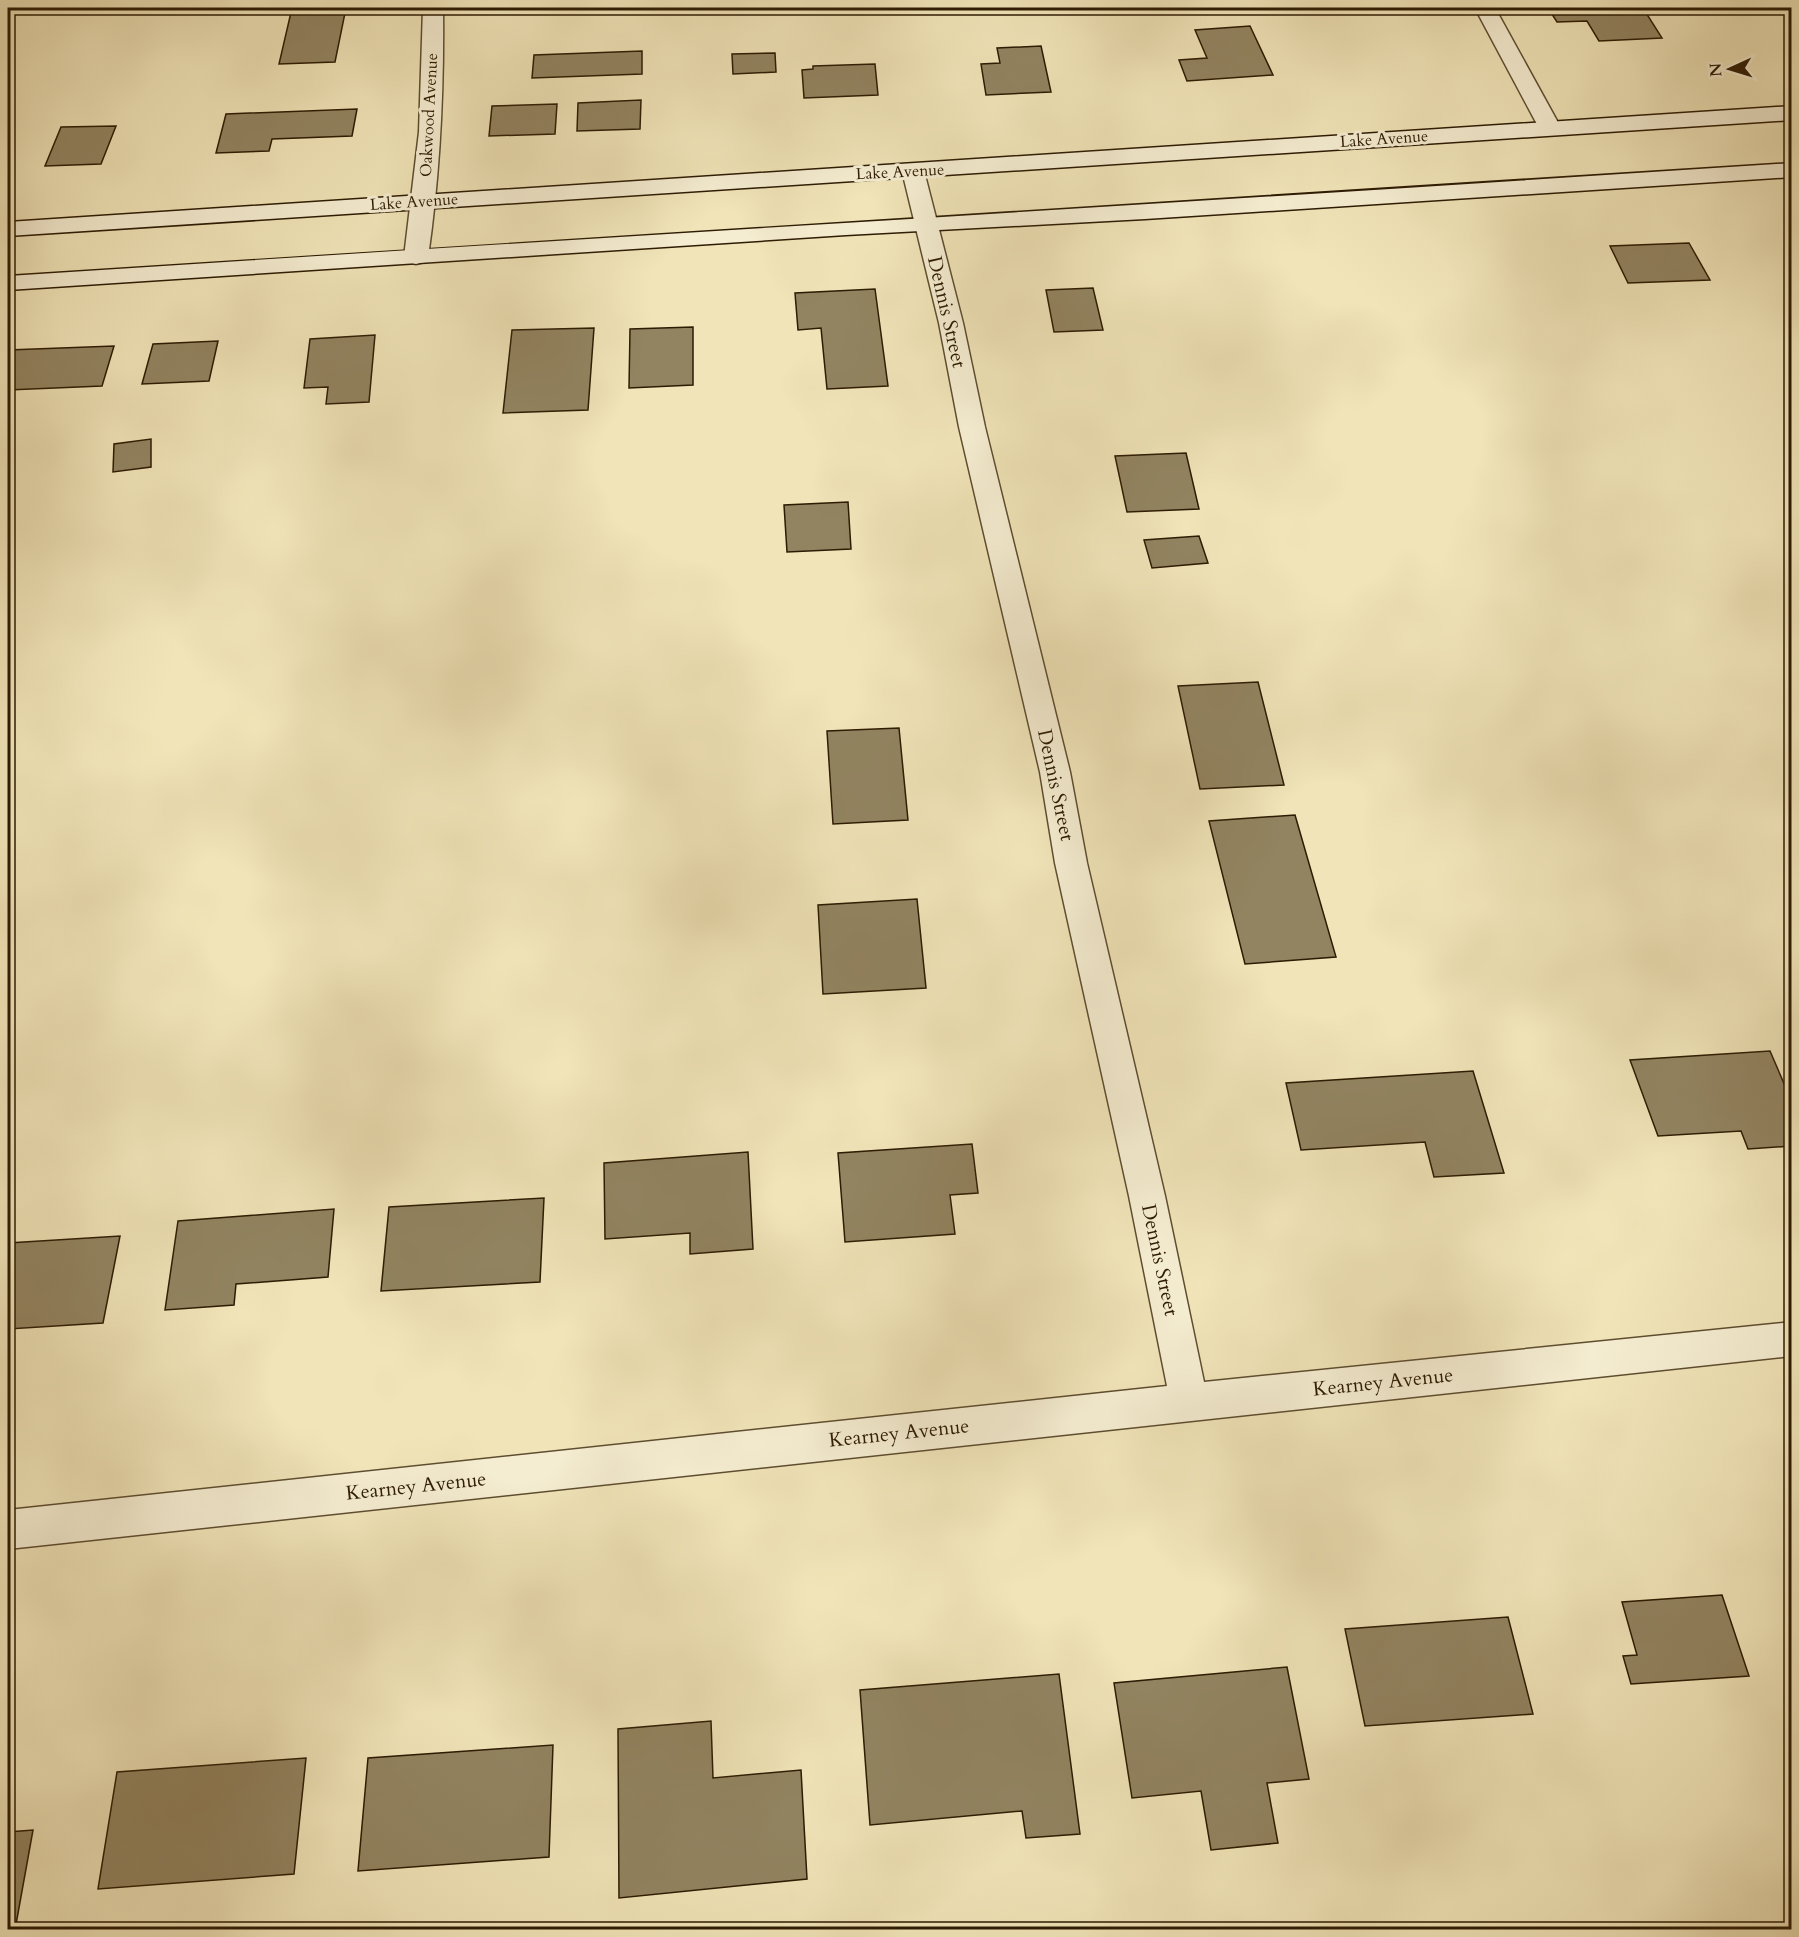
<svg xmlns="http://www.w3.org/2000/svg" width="1799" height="1937" font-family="Cardo,serif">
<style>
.building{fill:#928461;stroke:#2d1b03;stroke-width:1.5}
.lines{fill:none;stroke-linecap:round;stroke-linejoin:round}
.street-casing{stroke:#5e4d30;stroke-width:3}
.secondary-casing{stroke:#2d1b03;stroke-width:3}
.street{fill:#f5edd1;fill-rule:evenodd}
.secondary{fill:#f5edd1;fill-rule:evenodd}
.labels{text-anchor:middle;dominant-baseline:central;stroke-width:6;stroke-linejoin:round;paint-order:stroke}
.far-street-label{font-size:16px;fill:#2d1b03;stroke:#f5edd1}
.street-label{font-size:20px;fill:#2d1b03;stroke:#f5edd1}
</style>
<rect width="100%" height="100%" fill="#f0e4b8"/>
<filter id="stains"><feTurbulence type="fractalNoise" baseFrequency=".00333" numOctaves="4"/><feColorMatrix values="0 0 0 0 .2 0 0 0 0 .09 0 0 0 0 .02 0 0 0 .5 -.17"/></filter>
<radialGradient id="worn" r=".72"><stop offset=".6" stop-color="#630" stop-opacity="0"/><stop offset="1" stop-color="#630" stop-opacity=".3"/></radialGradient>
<!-- building -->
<g class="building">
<polygon points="292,8 346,8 335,62 279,64"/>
<polygon points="525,8 580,8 524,11"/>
<polygon points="1548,8 1643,8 1662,38 1599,41 1587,21 1557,22"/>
<polygon points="1250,26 1273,75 1187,81 1179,60 1207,58 1195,30"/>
<polygon points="1041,46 1051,92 986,95 981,64 1000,63 997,48"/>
<polygon points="642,51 642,74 532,78 534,55"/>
<polygon points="775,53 776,72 733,74 732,54"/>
<polygon points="875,64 878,95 804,98 802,70 813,69 813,66"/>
<polygon points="641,100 640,129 577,131 578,103"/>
<polygon points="557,104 555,134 489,136 492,106"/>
<polygon points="357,109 352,136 272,139 269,151 216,153 226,114"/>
<polygon points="116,126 101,164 45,166 61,127"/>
<polygon points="1689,243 1710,280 1628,283 1610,246"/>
<polygon points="1093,288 1103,330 1054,332 1046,290"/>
<polygon points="875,289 888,386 827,389 821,328 798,330 795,293"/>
<polygon points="693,327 693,385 629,388 630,329"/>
<polygon points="594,328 588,410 503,413 512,330"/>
<polygon points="375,335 369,402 326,404 328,387 304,388 310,339"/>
<polygon points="218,341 209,381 142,384 153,344"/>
<polygon points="114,346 102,386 8,390 8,350"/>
<polygon points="151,439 151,467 113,472 114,444"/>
<polygon points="1186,453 1199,509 1127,512 1115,456"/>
<polygon points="848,502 851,549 787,552 784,505"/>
<polygon points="1199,536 1208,563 1152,568 1144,540"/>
<polygon points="1258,682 1284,785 1200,789 1178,686"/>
<polygon points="899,728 908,820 833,824 827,731"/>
<polygon points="1295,815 1336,957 1245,964 1209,821"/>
<polygon points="917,899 926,988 823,994 818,905"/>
<polygon points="1770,1051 1792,1102 1792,1146 1748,1149 1741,1131 1658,1136 1630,1060"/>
<polygon points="1473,1071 1504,1173 1434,1177 1425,1142 1301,1150 1286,1083"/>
<polygon points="972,1144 978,1193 950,1195 955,1234 845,1242 838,1153"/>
<polygon points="748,1152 753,1249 690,1254 690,1233 605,1239 604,1163"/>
<polygon points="544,1198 540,1282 381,1291 389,1207"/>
<polygon points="334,1209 328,1277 236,1284 234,1305 165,1310 178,1221"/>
<polygon points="120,1236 103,1323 8,1329 8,1243"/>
<polygon points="1722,1595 1749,1676 1631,1684 1623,1656 1637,1655 1622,1602"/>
<polygon points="1508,1617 1533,1714 1365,1726 1345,1629"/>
<polygon points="1287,1667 1309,1779 1267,1783 1278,1843 1211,1850 1201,1791 1132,1798 1114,1683"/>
<polygon points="1059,1674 1080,1834 1026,1838 1022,1811 870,1825 860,1690"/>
<polygon points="711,1721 713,1778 801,1770 807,1879 619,1898 618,1729"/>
<polygon points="553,1745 549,1857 358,1871 368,1758"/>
<polygon points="306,1758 294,1874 98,1889 117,1772"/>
<polygon points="33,1830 15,1930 8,1930 8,1832"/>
</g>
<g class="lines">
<!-- street casing -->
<g class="street-casing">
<g id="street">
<path d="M423,8H443C444,92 440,174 428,257L424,262L416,264L408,262L404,257L419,132Z"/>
<polygon points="1475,8 1495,8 1561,128 1558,133 1550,135 1542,133 1539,128"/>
<polygon points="913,164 921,166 924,171 963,323 985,427 1070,772 1087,863 1165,1196 1204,1382 1792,1322 1792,1356 8,1549 8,1510 1167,1386 1129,1196 1055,863 1040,772 959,427 939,323 902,171 905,166"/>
</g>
</g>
<!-- secondary casing -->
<g class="secondary-casing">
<g id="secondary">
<polygon points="1792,106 1792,120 8,236 8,222"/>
<path d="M1792,163V177L1145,219L846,235L8,290V276C602,237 1197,202 1792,163Z"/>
</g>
</g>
<!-- street -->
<use href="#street" class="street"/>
<!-- secondary -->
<use href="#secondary" class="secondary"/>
</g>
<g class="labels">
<!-- far-street labels -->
<g class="far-street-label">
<text transform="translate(429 115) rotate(-87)">Oakwood Avenue</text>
<text transform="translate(1384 139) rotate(-4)">Lake Avenue</text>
<text transform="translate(900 172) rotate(-3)">Lake Avenue</text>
<text transform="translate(414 202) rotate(-4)">Lake Avenue</text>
</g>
<!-- street labels -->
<g class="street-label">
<text transform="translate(947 312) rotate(77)">Dennis Street</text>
<text transform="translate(1056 785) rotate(78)">Dennis Street</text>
<text transform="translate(1160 1260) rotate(78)">Dennis Street</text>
<text transform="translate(1383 1382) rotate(-6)">Kearney Avenue</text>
<text transform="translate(899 1433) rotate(-6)">Kearney Avenue</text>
<text transform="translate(416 1486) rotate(-6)">Kearney Avenue</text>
</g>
</g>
<!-- margin -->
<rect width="1799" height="1937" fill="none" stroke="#f0e4b8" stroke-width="30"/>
<rect x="9" y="9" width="1781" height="1919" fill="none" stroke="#2d1b03" stroke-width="3"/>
<rect x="15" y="15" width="1769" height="1907" fill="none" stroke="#2d1b03" stroke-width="1.5"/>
<!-- north arrow -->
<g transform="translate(1730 69) rotate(266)" stroke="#f5edd1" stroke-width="4.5" paint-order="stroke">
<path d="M0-4.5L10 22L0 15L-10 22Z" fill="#2d1b03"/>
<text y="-9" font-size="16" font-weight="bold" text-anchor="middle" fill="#2d1b03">N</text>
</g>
<rect width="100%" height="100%" filter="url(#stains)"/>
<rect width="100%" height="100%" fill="url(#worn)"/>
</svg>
